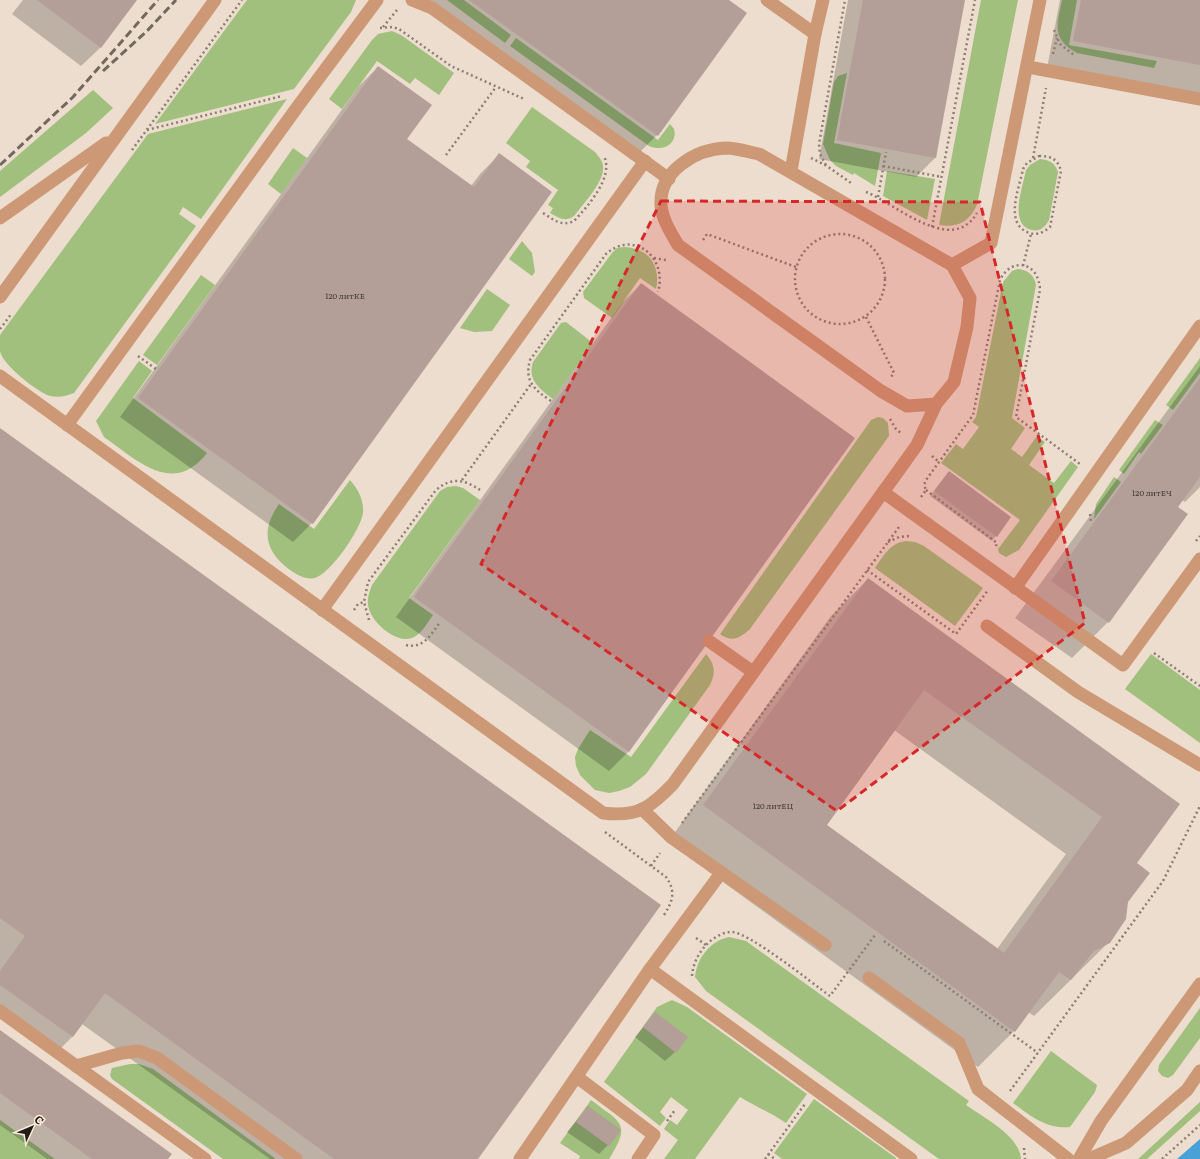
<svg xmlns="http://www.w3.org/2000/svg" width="1200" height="1159" font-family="Literata,serif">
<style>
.green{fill:#a1bf7d}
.water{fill:#49a1d8}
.shadow{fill:#0003;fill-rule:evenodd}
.building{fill:#b39e98;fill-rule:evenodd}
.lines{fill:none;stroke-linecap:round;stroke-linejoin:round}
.path{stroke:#8b7f75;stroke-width:2.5;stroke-dasharray:2 3;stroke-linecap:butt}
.service{stroke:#cc9875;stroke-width:13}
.rail{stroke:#72685f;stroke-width:3;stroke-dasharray:8 4;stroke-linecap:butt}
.marked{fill:#d62828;fill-opacity:0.2;stroke:#d62828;stroke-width:3;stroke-dasharray:8 5;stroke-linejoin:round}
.labels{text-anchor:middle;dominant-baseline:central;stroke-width:4;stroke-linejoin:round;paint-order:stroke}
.number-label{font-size:8px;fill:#463c36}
</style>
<rect width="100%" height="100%" fill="#edddce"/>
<!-- green -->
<g class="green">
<polygon points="247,0 356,0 351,12 294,89 155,124"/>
<polygon points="447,0 464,0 511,35 505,43"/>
<path d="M981,0H1018L977,205C969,222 958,228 939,225Z"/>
<path d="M1062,0H1077L1069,45L1157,61L1154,68L1077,53C1051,39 1057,24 1062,0Z"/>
<polygon points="392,31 401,35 454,73 439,95 415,78 410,84 377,61 342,109 329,99 372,40 378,34"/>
<path d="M516,38L658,140L670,124L674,129C678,144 663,152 649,146L510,46Z"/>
<polygon points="847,73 834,143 881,153 875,186 854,173 853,175 836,166 830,160 823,144 834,82 838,76"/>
<polygon points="93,90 113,108 86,133 0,197 0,171"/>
<path d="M287,99L201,219L183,207L179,214L196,226L74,393C66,396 59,398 50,396C37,392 2,364 0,351C0,346 0,340 0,335L148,134Z"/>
<path d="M532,107L595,152C599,157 604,162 603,169C603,183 583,204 575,215C566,223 559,218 550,213L553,208L548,205L558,190L526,167L530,161L506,143Z"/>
<polygon points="293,148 307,158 281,194 268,184"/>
<path d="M1040,159C1050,160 1055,163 1058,172L1049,220C1045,227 1040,232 1032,230C1008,225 1023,186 1026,170L1030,165Z"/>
<polygon points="887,171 935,179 927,220 883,196"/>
<polygon points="522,241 532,253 535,272 532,276 509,259"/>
<path d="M624,247C649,248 661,266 656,289L640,278L612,318L584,298L583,292L612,253L617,248Z"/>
<path d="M1018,269C1028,270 1034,275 1036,285L1012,418L1025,428L1011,449L1022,457L1037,436L1045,442L1029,465L1054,483L1071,461L1078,467L1019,550L1006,557L999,553L998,549L1020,520L941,463L956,444L963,449L979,427L972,422L976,417L1003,282L1012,271Z"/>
<polygon points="201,275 215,285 157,365 143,355"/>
<polygon points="487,289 510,305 492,331 474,332 460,328"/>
<path d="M566,322L593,343L553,399C540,389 527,380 533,362L561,323Z"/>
<polygon points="1200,358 1200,373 1173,410 1166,405"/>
<path d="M139,361L152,371L133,398L207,453C173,497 137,460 104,437L96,421Z"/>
<path d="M878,417L883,418L888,423L889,436L750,629C740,638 732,643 720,634L871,420Z"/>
<polygon points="1155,420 1163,425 1141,454 1139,452 1124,474 1119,470"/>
<polygon points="1114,477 1121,482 1094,519 1096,504"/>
<path d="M350,480C358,489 364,500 363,513C361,529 331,573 315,578C306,580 297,575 290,570C264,551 261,530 279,504L314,529Z"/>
<path d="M456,486L463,488L480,500L409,598L433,615C427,623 422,634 412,638C396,644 373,623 369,609C366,600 369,593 372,585L440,491L447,487Z"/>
<path d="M906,541L915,542L924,546L983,588L955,626L875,568C884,555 890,543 906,541Z"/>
<path d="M706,654C715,664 716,673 710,685L646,774L630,787L619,791L609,793L595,790L580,775L576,766L575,757L578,749L590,730L631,757Z"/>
<polygon points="1151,654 1200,690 1200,743 1125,689"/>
<path d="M729,937L746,941L969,1101L966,1105C984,1118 1019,1135 1021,1159H939L706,991L695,977C697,958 710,941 729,937Z"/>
<path d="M672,1000L687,1007L807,1094L786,1123C771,1113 755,1106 740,1097L695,1159H664L678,1140L664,1129L670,1120L677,1125L688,1110L671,1097L660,1112L666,1118L660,1126L604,1082L657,1007Z"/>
<polygon points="1200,1008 1200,1038 1173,1075 1168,1078 1162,1076 1158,1071 1159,1065"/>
<path d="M1051,1051L1097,1085L1095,1092L1070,1127C1046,1129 1031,1116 1013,1103Z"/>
<polygon points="130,1064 139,1064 153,1069 276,1159 223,1159 112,1079 110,1075 112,1068"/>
<polygon points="814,1099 896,1158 896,1159 782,1159 774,1153"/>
<path d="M591,1100C621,1123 632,1123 609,1159H579L580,1156L560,1143Z"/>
<polygon points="1200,1102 1200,1111 1147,1159 1138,1159"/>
<polygon points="0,1120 55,1159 0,1159"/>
</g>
<!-- water -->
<polygon class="water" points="1200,1139 1200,1159 1177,1159"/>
<!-- shadow -->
<g class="shadow">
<polygon points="23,0 136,0 100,48 81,66 12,14"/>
<polygon points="424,0 727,0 657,135 638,154"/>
<polygon points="848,0 964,0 935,158 916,177 819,159"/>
<polygon points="1060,0 1200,0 1200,98 1047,68"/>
<polygon points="378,67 405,139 471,186 480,174 499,155 551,192 312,523 293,542 120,417 359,86"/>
<polygon points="641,284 854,438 628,752 609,771 396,617 622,303"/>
<polygon points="1200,366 1200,487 1185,502 1182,500 1108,622 1072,658 1015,618"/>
<polygon points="0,429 476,1159 270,1159 82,1024 72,1037 58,1051 0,1009"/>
<polygon points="945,477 996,536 992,541 930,496"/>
<path d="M868,579L1178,804L1135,863L1127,901L1109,942L1034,1016L1028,1012L1014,1031L978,1067L668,842L831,616ZM894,730L1066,854L997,949L825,825Z"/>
<polygon points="655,1013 675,1052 665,1061 635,1037"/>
<polygon points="0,1031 167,1159 47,1159 0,1125"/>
<polygon points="588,1107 608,1145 599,1154 567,1132"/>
</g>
<!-- building -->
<g class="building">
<polygon points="37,0 137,0 101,48"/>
<polygon points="469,0 729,0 747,13 658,136"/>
<polygon points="863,0 965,0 936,158 837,140"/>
<polygon points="1081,0 1200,0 1200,65 1073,41"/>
<polygon points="378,66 432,105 407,139 474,187 499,153 552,192 313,524 138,398"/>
<polygon points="641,283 855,438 629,752 414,597"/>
<polygon points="1200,378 1200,477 1178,507 1188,514 1109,623 1051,581"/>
<polygon points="0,428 661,905 478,1159 334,1159 105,993 73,1037 0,985 0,971 25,936 0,918"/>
<polygon points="949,471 1011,517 997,537 934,491"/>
<path d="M868,578L1180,804L1137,863L1150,873L1128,902L1126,919L1110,943L1094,951L1071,980L1059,972L1015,1032L703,805ZM924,690L1102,817L1004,953L827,825Z"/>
<polygon points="655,1012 688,1037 676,1053 643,1027"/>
<polygon points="0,1030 172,1154 168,1159 92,1159 0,1093"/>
<polygon points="588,1106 621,1130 609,1146 576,1122"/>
</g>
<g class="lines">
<!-- path -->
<g class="path">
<polyline points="383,27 397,10"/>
<polyline points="380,28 392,27 399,29 451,66 524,99"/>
<polyline points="1054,30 1060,44 1074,55"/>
<polyline points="1053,54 1057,38"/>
<polyline points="147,130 282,96"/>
<polyline points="132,150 242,0"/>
<polyline points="446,155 496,87"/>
<path d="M1039,156C1051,156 1058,159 1061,171L1050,227C1043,233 1035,236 1027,232C1004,222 1020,186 1023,169L1027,163Z"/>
<polyline points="811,158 827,166 851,183"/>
<polyline points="1033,158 1046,88"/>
<polyline points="826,165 820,154 819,144 845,0"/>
<polyline points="883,166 942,177"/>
<path d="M866,192C896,204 952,256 977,213"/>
<polyline points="878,197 886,152"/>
<path d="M543,213C554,220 562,227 574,221C588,206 614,177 604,156"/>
<polyline points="932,227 975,0"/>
<circle cx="840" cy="279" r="45"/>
<polyline points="703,240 707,234 796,267"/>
<polyline points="654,258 666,260"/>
<polyline points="1023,266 1031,234"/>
<polyline points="866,317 894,373 891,377"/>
<polyline points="0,329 12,313"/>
<polyline points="138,356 156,369"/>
<path d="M551,401C535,390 524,382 530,360L606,254C634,229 668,258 658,292"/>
<polyline points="890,419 896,429 902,434"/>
<polyline points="932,456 939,462"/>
<polyline points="462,480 531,384"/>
<polyline points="926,490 997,543 995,549"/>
<path d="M921,497L926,490L924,485L926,480L973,415L1000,280C1012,256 1039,262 1040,290L1016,417L1080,464"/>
<polyline points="1090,514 1091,522"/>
<polyline points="1196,541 1200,536"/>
<polyline points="888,542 899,537 910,536"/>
<polyline points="867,570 956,634 988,590"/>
<polyline points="354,610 358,604 364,602"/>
<path d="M369,620L364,602L368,582L436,490C451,477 464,479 480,490"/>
<path d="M406,645C423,649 431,635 440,622"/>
<polyline points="1154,653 1200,686"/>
<polyline points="682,823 899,527"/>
<path d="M605,832L666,877C676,891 673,901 664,915L666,917"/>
<polyline points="651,866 660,853"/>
<polyline points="696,938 706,945"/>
<polyline points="884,941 1038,1053"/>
<path d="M692,976C693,963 699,952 708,943C715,937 723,932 732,932C750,933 812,983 830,996L875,935"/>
<polyline points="1010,1091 1163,881 1200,806"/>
<polyline points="667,1121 675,1110"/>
<polyline points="1024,1148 1025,1159"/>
<polyline points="768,1154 775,1159"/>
<polyline points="765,1159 805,1104"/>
<polyline points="1162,1159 1200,1125"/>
</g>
<!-- service -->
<g class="service">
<polyline points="412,0 432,8 669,179"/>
<polyline points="767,0 815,34"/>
<polyline points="1028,67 1200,99"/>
<polyline points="791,171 815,34 823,0"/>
<polyline points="0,218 106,143"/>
<polyline points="952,265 991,243 1040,0"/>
<polyline points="0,297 215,0"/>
<path d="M0,376L603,813C637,817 649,809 673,784L917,445L936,404L954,382L967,327L970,298L952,265L759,154C749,152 736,148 726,148C696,149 659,171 661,205C662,219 671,233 678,245L881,391L907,406L936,404"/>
<polyline points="67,425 301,102 377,0"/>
<polyline points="883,492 1123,665 1200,559"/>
<polyline points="1015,588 1200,326"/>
<polyline points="322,610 645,161"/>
<polyline points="987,626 1078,692 1200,765"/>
<polyline points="709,641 753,672"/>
<polyline points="642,809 672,838 825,945"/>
<polyline points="650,969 911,1159"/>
<polyline points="869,978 959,1043 978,1089 1068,1159"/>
<polyline points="0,1011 205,1159"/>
<polyline points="76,1066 122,1053 139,1051 157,1058 296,1159"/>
<polyline points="577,1077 654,1135 638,1159"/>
<polyline points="520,1159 650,969 721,873"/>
<polyline points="1079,1159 1101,1121 1200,984"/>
<polyline points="1089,1159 1126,1143 1187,1090 1200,1071"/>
</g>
<!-- rail -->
<g class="rail">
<polyline points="103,71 147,31 176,0"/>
<polyline points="0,165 73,97 158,0"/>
</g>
</g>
<!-- marked area -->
<path class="marked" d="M661,201L980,202L1085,623L837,811L481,564Z"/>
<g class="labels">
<!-- number labels -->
<g class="number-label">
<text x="345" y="295">120 литКЕ</text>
<text x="1152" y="492">120 литЕЧ</text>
<text x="773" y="805">120 литЕЦ</text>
</g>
</g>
<!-- north arrow -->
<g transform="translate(32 1127) rotate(46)" stroke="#fbeadb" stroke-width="3" paint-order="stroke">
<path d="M0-3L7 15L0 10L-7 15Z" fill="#221c16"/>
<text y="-6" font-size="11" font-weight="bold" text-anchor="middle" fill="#221c16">С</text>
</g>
</svg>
